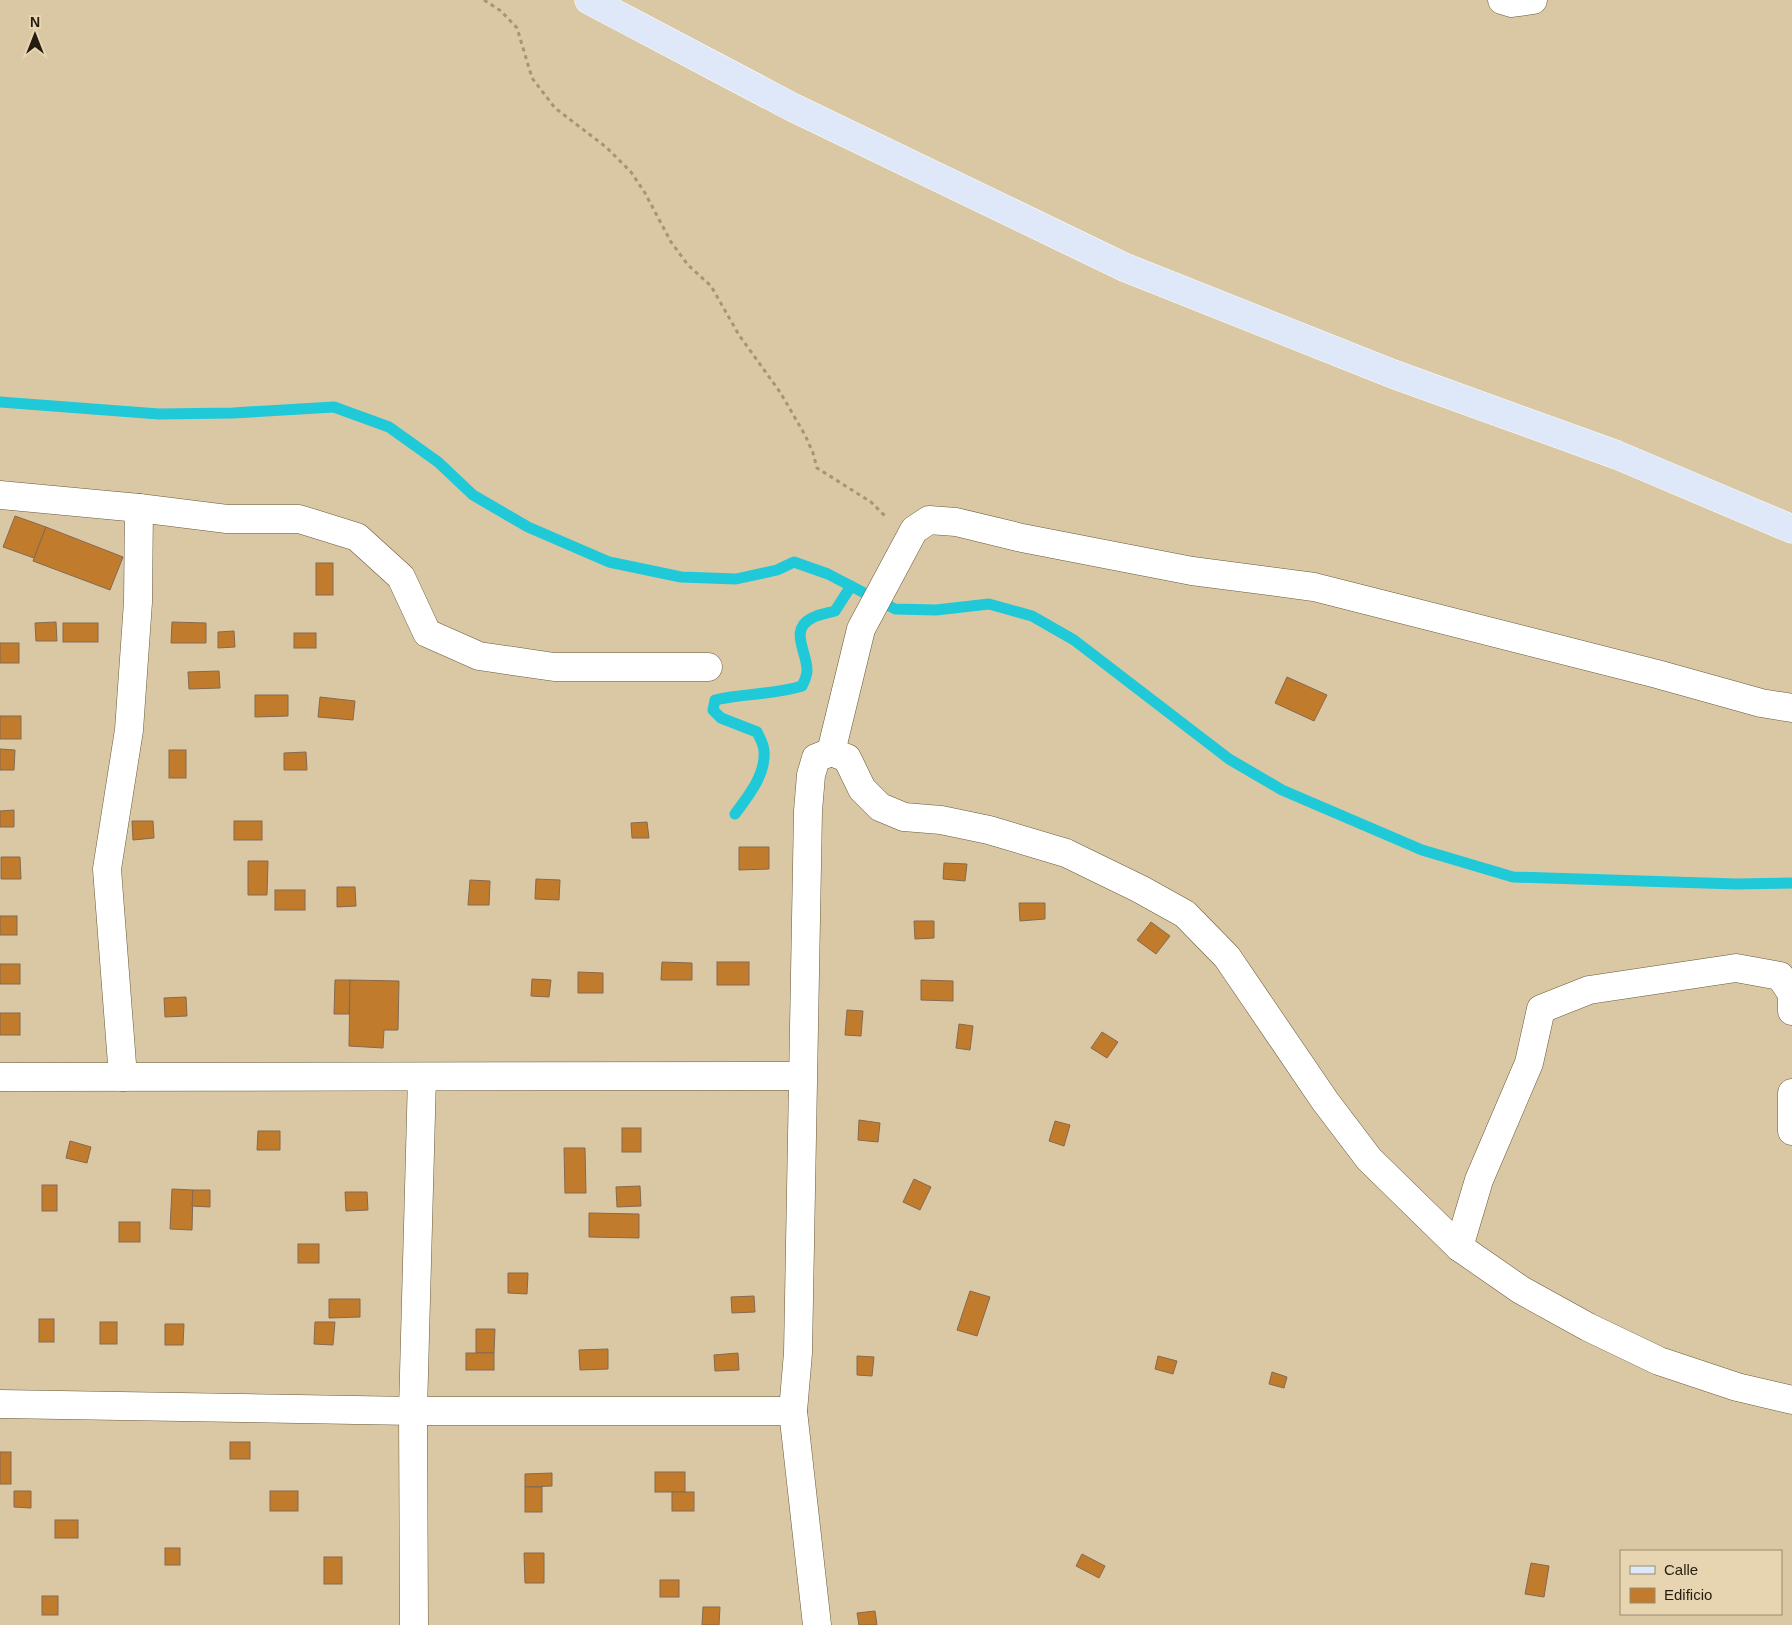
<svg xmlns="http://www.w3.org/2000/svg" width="1792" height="1625" font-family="Arial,sans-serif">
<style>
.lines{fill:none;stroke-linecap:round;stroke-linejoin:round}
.stream{stroke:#1fc9d8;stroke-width:11}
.building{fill:#c17b2c;stroke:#856a50}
.minor-casing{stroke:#695939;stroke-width:29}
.major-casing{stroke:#fff;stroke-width:29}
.path{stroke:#a39577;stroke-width:3;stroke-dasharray:4 4;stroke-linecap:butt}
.minor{stroke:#fff;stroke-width:28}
.major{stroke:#dfe8f9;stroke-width:28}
</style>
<rect width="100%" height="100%" fill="#dac8a4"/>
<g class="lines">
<!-- stream -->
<g class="stream">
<polyline points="0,402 159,414 233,413 334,407 389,427 438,462 473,495 528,527 609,562 681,577 736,579 777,570 794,562 828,574 895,609 936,610 989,604 1032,616 1074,640 1229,759 1282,790 1422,850 1513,877 1736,884 1792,883"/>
<path d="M735,814C748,796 766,775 764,751C764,745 760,738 757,732L721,718L713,710L715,700C744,693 774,695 802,686C804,682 807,676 807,671C808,653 788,630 812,618C819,614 828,613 835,611L851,586"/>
</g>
</g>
<!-- building -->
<g class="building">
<polygon points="15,516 46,527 34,558 3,547"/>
<polygon points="46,527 123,557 110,590 33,561"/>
<rect x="316" y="563" width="17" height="32"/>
<polygon points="56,622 57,641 36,641 35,623"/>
<polygon points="172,622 206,623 206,643 171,643"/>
<rect x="63" y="623" width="35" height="19"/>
<polygon points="234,631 235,647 218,648 218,632"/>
<rect x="294" y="633" width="22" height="15"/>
<rect x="0" y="643" width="19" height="20"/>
<polygon points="219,671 220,688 189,689 188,672"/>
<polygon points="1287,677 1327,695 1314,721 1275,703"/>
<polygon points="255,695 288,695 288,716 255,717"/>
<polygon points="320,697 355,701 353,720 318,717"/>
<rect x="0" y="716" width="21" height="23"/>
<polygon points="0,749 15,750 14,770 0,770"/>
<rect x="169" y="750" width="17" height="28"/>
<polygon points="306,752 307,770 284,770 284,753"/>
<polygon points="14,810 14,827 0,827 0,811"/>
<polygon points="132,821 153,821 154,838 133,840"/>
<rect x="234" y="821" width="28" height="19"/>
<polygon points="647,822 649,838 632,838 631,823"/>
<polygon points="739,847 769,847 769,869 739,870"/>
<polygon points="1,857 20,857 21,879 1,879"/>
<polygon points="248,861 268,861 267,895 248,895"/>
<polygon points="944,863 967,864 965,881 943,879"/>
<polygon points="536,879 560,880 559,900 535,899"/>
<polygon points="470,880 490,881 489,905 468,905"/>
<polygon points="337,887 355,887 356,906 337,907"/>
<rect x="275" y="890" width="30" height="20"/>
<polygon points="1019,903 1045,903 1045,919 1020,921"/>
<rect x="0" y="916" width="17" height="19"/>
<polygon points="914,921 934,921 934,938 915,939"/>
<polygon points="1151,922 1170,936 1156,954 1137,940"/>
<polygon points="662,962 692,963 692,980 661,980"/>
<rect x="717" y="962" width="32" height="23"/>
<rect x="0" y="964" width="20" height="20"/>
<polygon points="578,972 603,973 603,993 578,993"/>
<polygon points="532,979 551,980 549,997 531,996"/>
<polygon points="335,980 350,980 349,1014 334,1014"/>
<polygon points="350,980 399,981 398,1030 384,1030 383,1048 349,1046"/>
<polygon points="921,980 953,981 953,1001 921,1000"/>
<polygon points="186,997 187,1016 165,1017 164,998"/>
<polygon points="847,1010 863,1011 861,1036 845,1035"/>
<rect x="0" y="1013" width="20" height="22"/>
<polygon points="959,1024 973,1026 970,1050 956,1048"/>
<polygon points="1102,1032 1118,1042 1107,1058 1091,1048"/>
<polygon points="859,1120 880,1123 878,1142 858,1140"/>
<polygon points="1055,1121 1070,1125 1064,1146 1049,1141"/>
<rect x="622" y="1128" width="19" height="24"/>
<polygon points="258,1131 280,1131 280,1150 257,1150"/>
<polygon points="70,1141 91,1147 87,1163 66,1158"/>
<polygon points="564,1148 585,1148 586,1193 565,1193"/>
<polygon points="914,1179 931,1187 920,1210 903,1202"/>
<rect x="42" y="1185" width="15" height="26"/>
<polygon points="640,1186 641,1206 617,1207 616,1187"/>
<polygon points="172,1189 193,1190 192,1230 170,1229"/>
<polygon points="193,1190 210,1190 210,1207 192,1206"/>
<polygon points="345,1192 367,1192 368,1210 346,1211"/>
<polygon points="589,1213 639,1214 639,1238 589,1237"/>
<rect x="119" y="1222" width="21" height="20"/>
<rect x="298" y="1244" width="21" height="19"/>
<polygon points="508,1273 528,1273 527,1294 508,1293"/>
<polygon points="970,1291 990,1297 977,1336 957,1330"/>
<polygon points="754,1296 755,1312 732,1313 731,1297"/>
<polygon points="329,1299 360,1299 360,1317 329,1318"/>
<rect x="39" y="1319" width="15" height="23"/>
<rect x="100" y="1322" width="17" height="22"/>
<polygon points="315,1322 335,1322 333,1345 314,1344"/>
<polygon points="165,1324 184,1324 183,1345 165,1345"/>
<polygon points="476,1329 495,1329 494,1353 476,1353"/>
<polygon points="608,1349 608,1369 580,1370 579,1350"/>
<rect x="466" y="1353" width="28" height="17"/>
<polygon points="738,1353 739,1370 715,1371 714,1355"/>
<polygon points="857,1356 874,1357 872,1376 857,1375"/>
<polygon points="1158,1356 1177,1361 1173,1374 1155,1369"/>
<polygon points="1272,1372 1287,1377 1284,1388 1269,1384"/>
<rect x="230" y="1442" width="20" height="17"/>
<rect x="0" y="1452" width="11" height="32"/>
<rect x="655" y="1472" width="30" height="20"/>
<polygon points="552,1473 552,1486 525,1487 525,1474"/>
<rect x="525" y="1487" width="17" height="25"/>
<polygon points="14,1491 31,1491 31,1508 14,1507"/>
<rect x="270" y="1491" width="28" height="20"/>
<rect x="672" y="1492" width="22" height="19"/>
<rect x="55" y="1520" width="23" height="18"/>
<rect x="165" y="1548" width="15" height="17"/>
<polygon points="524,1553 544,1553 544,1583 525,1583"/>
<polygon points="1082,1554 1105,1566 1099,1578 1076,1566"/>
<rect x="324" y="1557" width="18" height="27"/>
<polygon points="1531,1563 1549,1566 1544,1597 1525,1594"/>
<rect x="660" y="1580" width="19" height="17"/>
<rect x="42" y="1596" width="16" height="19"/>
<polygon points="703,1607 720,1607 719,1625 702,1625"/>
<polygon points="875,1611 877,1625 859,1625 857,1613"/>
</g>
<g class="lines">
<!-- minor casing -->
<g class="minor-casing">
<g id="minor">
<polyline points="1502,0 1512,3 1533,0"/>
<polyline points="0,495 139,508 227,519 299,519 357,537 401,577 427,633 479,656 554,667 708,667"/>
<polyline points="831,752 861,629 914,530 929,520 956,522 1022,538 1192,571 1314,587 1657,674 1761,703 1792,708"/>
<polyline points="0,1077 802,1076"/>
<polyline points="123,1077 107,869 129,730 138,602 139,508"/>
<polyline points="1792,1093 1792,1131"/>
<polyline points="1459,1247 1479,1180 1529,1063 1541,1009 1589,990 1736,968 1780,976 1792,994 1792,1011"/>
<polyline points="0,1404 413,1411 793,1411"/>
<polyline points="414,1625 413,1411 422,1077"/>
<polyline points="817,1625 793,1411 798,1353 808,811 811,775 816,758 831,752 847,758 862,789 880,807 904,817 941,820 989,830 1066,853 1140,889 1185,914 1227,957 1325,1101 1369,1159 1459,1247 1521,1290 1588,1327 1659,1361 1737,1387 1792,1400"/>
</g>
</g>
<!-- major casing -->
<g class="major-casing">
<polyline id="major" points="589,0 792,107 1124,267 1393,374 1617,455 1792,529"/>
</g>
<!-- path -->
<polyline class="path" points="484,0 501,11 517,28 532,78 555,108 606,147 631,172 645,193 671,242 688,265 711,286 739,335 780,392 805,435 813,453 817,468 871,502 885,516"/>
<!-- minor -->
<use href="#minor" class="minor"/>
<!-- major -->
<use href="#major" class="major"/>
</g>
<!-- legend -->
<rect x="1620" y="1550" width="162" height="65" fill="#e7d5b1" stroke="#998b70"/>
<rect x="1630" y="1566" width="25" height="8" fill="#dfe8f9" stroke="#998b70"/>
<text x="1664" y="1575" font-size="15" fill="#241d0f">Calle</text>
<rect x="1630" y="1588" width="25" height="15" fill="#c17b2c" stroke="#998b70"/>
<text x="1664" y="1600" font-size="15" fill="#241d0f">Edificio</text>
<!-- north arrow -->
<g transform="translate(35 35)" stroke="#e7d5b1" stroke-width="4" paint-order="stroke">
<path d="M0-4L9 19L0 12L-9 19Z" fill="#241d0f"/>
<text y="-8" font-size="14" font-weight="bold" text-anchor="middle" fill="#241d0f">N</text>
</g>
</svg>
